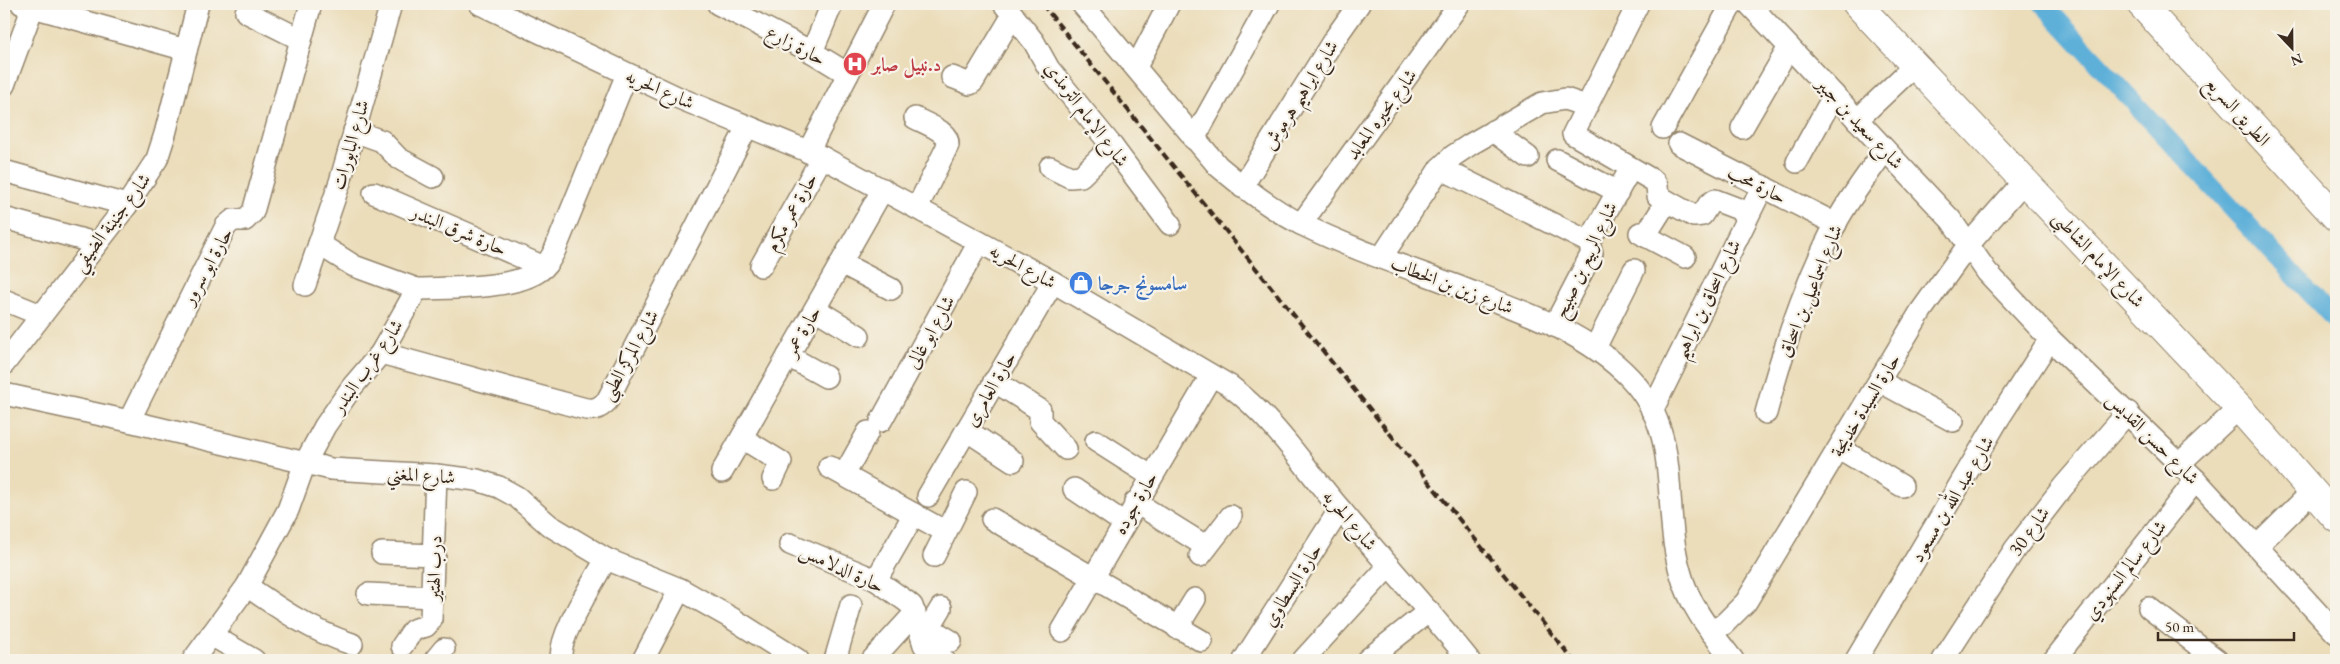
<svg xmlns="http://www.w3.org/2000/svg" width="2340" height="664" font-family="'EB Garamond',Amiri,serif">
<style>
.lines{fill:none;stroke-linecap:round;stroke-linejoin:round}
.canal{stroke:#5eb0d9;stroke-width:19}
.minor-casing{stroke:#93846c;stroke-width:24}
.major-casing{stroke:#93846c;stroke-width:30}
.minor{stroke:#fff;stroke-width:21}
.major{stroke:#fff;stroke-width:28}
.rail{stroke:#3b2a1e;stroke-width:4;stroke-dasharray:8 4;stroke-linecap:butt}
.labels{text-anchor:middle;dominant-baseline:central;stroke-width:4.5;stroke-linejoin:round;paint-order:stroke}
.street-label{font-size:19px;fill:#3b2a1e;stroke:#f7f3e8}
.health-label{font-size:19px;font-weight:bold;fill:#be3a42;stroke:#f7f3e8;text-anchor:start}
.shop-label{font-size:19px;font-weight:bold;fill:#366cbe;stroke:#f7f3e8;text-anchor:start}
</style>
<rect width="100%" height="100%" fill="#f7f3e8"/>
<filter id="ink" filterUnits="userSpaceOnUse"><feTurbulence type="fractalNoise" baseFrequency=".02" numOctaves="2"/><feDisplacementMap in="SourceGraphic" scale="10" xChannelSelector="R" yChannelSelector="G"/><feConvolveMatrix kernelMatrix="1 2 1 2 8 2 1 2 1" color-interpolation-filters="sRGB"/></filter>
<filter id="wash" filterUnits="userSpaceOnUse"><feTurbulence type="fractalNoise" baseFrequency=".0096" numOctaves="4" result="noise"/><feDisplacementMap in="SourceGraphic" scale="20" xChannelSelector="R" yChannelSelector="G"/><feGaussianBlur stdDeviation="1.12" result="paint"/><feColorMatrix in="noise" values="0 0 0 0 0 0 0 0 0 0 0 0 0 0 0 0 0 1.4 0 .05"/><feComposite in="paint" operator="in"/></filter>
<g filter="url(#wash)">
<rect width="100%" height="100%" fill="#ebddba"/>
<g class="lines">
<!-- canal -->
<polyline class="canal" points="2043,4 2336,321"/>
</g>
</g>
<g filter="url(#ink)">
<g class="lines">
<!-- minor casing -->
<g class="minor-casing">
<g id="minor">
<polyline points="22,4 186,50"/>
<path d="M480,4L679,98L822,157L1053,282L1230,386C1277,422 1303,466 1341,510C1383,561 1428,609 1469,660"/>
<polyline points="718,4 812,52 848,74"/>
<polyline points="1004,4 1034,42 1049,69 1112,146 1170,224"/>
<path d="M1082,4L1218,166C1244,188 1271,209 1301,224C1354,250 1412,269 1467,290C1525,312 1587,333 1630,378C1684,435 1661,505 1680,571C1689,606 1711,632 1733,660"/>
<polyline points="1638,4 1573,134 1654,181 1657,186 1658,196 1694,216 1702,215 1709,204 1715,200 1749,213"/>
<polyline points="1749,4 1951,220 1987,272 2050,339 2196,480 2336,633"/>
<polyline points="246,12 300,39"/>
<polyline points="812,52 832,4"/>
<polyline points="1136,67 1169,4"/>
<polyline points="952,77 970,84 973,82 1013,15"/>
<polyline points="4,85 34,4"/>
<path d="M915,118C926,124 949,131 948,145L917,208"/>
<polyline points="1857,120 1914,66"/>
<polyline points="1663,128 1732,4"/>
<polyline points="1742,128 1789,47"/>
<polyline points="354,131 382,141 398,158 433,177"/>
<polyline points="1493,131 1528,157"/>
<polyline points="1194,139 1269,4"/>
<polyline points="1679,144 1836,224"/>
<polyline points="808,152 884,4"/>
<polyline points="1557,160 1618,192"/>
<polyline points="1797,162 1834,95"/>
<polyline points="1050,167 1070,177 1081,176 1112,146"/>
<polyline points="1440,168 1589,242"/>
<polyline points="4,171 127,205"/>
<polyline points="1242,187 1333,41 1359,4"/>
<polyline points="374,193 544,267"/>
<polyline points="4,218 95,243"/>
<polyline points="1301,224 1459,4"/>
<polyline points="1640,233 1685,257"/>
<polyline points="1645,236 1667,201"/>
<polyline points="319,244 354,266 417,289"/>
<polyline points="1381,258 1440,168 1453,156 1471,144 1542,103 1565,99 1586,106"/>
<polyline points="841,263 891,289"/>
<polyline points="761,266 822,157"/>
<polyline points="305,285 340,182 391,4"/>
<polyline points="4,300 41,315"/>
<polyline points="815,309 859,336"/>
<polyline points="1554,326 1592,253 1589,242 1631,168"/>
<polyline points="1595,348 1634,270"/>
<path d="M381,353L582,408C593,411 599,409 607,401L747,127"/>
<polyline points="788,356 826,377"/>
<polyline points="4,364 127,205 157,159 165,134 198,4"/>
<polyline points="994,381 1040,410 1040,421 1066,449"/>
<polyline points="1879,381 1953,421"/>
<polyline points="4,394 129,421 331,469 436,475 477,480 499,487 517,497 549,525 606,559 680,589 733,619 798,660"/>
<polyline points="1652,411 1763,186"/>
<path d="M1766,413C1783,348 1805,283 1836,223C1850,197 1868,174 1885,150"/>
<polyline points="129,421 226,226 233,220 245,220 253,212 311,4"/>
<polyline points="881,421 979,242"/>
<polyline points="966,430 1013,461"/>
<polyline points="742,438 781,462 773,479"/>
<polyline points="1096,441 1151,476"/>
<polyline points="1839,448 1902,486"/>
<polyline points="2180,463 2239,408"/>
<polyline points="829,467 946,532"/>
<polyline points="722,472 883,189"/>
<polyline points="844,475 868,432"/>
<polyline points="1074,489 1124,523"/>
<polyline points="928,496 1053,282"/>
<polyline points="1135,502 1207,547"/>
<polyline points="992,519 1202,641"/>
<polyline points="790,544 876,580 906,601 912,606 924,645 944,660"/>
<polyline points="2257,546 2313,491"/>
<polyline points="382,553 435,555"/>
<polyline points="934,556 966,492"/>
<polyline points="1200,556 1231,516"/>
<polyline points="876,580 914,514"/>
<path d="M247,586C281,610 312,631 352,644"/>
<polyline points="368,594 433,597"/>
<polyline points="2149,608 2217,660"/>
<polyline points="916,620 951,641"/>
<polyline points="929,628 941,608"/>
<polyline points="1177,628 1195,599"/>
<polyline points="1062,631 1211,376"/>
<polyline points="1711,632 1724,624 1746,602 1921,311 1969,244 2025,180"/>
<polyline points="211,635 254,660"/>
<polyline points="402,646 413,630 426,626 431,620 436,475"/>
<path d="M193,660L247,586L288,510L305,463L325,426L352,387L381,353L417,289C447,288 514,289 539,271C547,266 551,258 555,250L627,74"/>
<polyline points="435,660 444,649"/>
<path d="M562,660C555,640 595,580 606,559"/>
<polyline points="643,660 680,589"/>
<polyline points="835,660 851,605"/>
<polyline points="872,660 915,613"/>
<polyline points="1244,660 1340,509"/>
<polyline points="1303,660 1389,566"/>
<polyline points="1367,660 1429,611"/>
<polyline points="1856,660 1999,418 2050,339"/>
<polyline points="1943,660 2015,549 2063,487 2128,412"/>
<polyline points="2054,660 2196,480"/>
</g>
</g>
<!-- major casing -->
<g class="major-casing">
<g id="major">
<polyline points="1857,4 2239,408 2336,518"/>
<polyline points="2141,4 2336,217"/>
</g>
</g>
<!-- minor -->
<use href="#minor" class="minor"/>
<!-- major -->
<use href="#major" class="major"/>
<!-- rail -->
<polyline class="rail" points="1042,4 1573,660"/>
</g>
</g>
<!-- icons -->
<defs>
<g id="hospital-disc" transform="scale(1.25)"><circle r="9.5" fill="#e0444e" stroke="#f7f3e8"/><path d="M-5-5h3v3.5h4V-5h3V5h-3V1.5h-4V5h-3Z" fill="#fff"/></g>
<g id="shop-disc" transform="scale(1.25)"><circle r="9.5" fill="#3f7fe0" stroke="#f7f3e8"/><path d="M-5-2.5h2.3a2.7 3.5 0 0 1 5.4 0H5L5.5 6h-11ZM-1.5-2.5h3a1.5 2.3 0 0 0-3 0Z" fill="#fff"/></g>
</defs>
<g fill-rule="evenodd">
<use href="#hospital-disc" x="855" y="64"/>
<use href="#shop-disc" x="1081" y="283"/>
</g>
<g class="labels">
<!-- street labels -->
<g class="street-label">
<text transform="translate(796 45) rotate(28)">حارة زارع</text>
<text transform="translate(660 89) rotate(24)">شارع الحريه</text>
<text transform="translate(1300 95) rotate(-58)">شارع ابراهيم هرموش</text>
<text transform="translate(2238 111) rotate(48)">الطريق السريع</text>
<text transform="translate(1087 114) rotate(53)">شارع الإمام الترمذي</text>
<text transform="translate(1381 114) rotate(-54)">شارع بحيره المعابد</text>
<text transform="translate(1860 123) rotate(47)">شارع سعيد بن جبير</text>
<text transform="translate(350 145) rotate(-74)">شارع البابورات</text>
<text transform="translate(1757 184) rotate(27)">حارة محب</text>
<text transform="translate(791 212) rotate(-61)">حارة عمر مكرم</text>
<text transform="translate(111 222) rotate(-53)">شارع جنينة الضيفي</text>
<text transform="translate(459 230) rotate(23)">حارة شرق البندر</text>
<text transform="translate(2099 259) rotate(47)">شارع الإمام الشاطبى</text>
<text transform="translate(1585 260) rotate(-65)">شارع الربيع بن صبيح</text>
<text transform="translate(207 266) rotate(-61)">حارة ابو سرور</text>
<text transform="translate(1023 266) rotate(29)">شارع الحريه</text>
<text transform="translate(1452 285) rotate(21)">شارع زين بن الخطاب</text>
<text transform="translate(1810 291) rotate(-68)">شارع اسماعيل بن اسحاق</text>
<text transform="translate(1707 299) rotate(-64)">شارع اسحاق بن ابراهيم</text>
<text transform="translate(802 331) rotate(-60)">حارة عمر</text>
<text transform="translate(930 332) rotate(-61)">شارع ابو غالى</text>
<text transform="translate(629 355) rotate(-61)">شارع المركز الطبى</text>
<text transform="translate(367 366) rotate(-55)">شارع غرب البندر</text>
<text transform="translate(990 389) rotate(-60)">حارة العامرى</text>
<text transform="translate(1865 405) rotate(-59)">حارة السيدة خديجة</text>
<text transform="translate(2153 438) rotate(45)">شارع حسن القديس</text>
<text transform="translate(421 475) rotate(4)">شارع المغني</text>
<text transform="translate(1952 499) rotate(-59)">شارع عبد الله بن مسعود</text>
<text transform="translate(1135 503) rotate(-60)">حارة جوده</text>
<text transform="translate(1350 520) rotate(50)">شارع الحريه</text>
<text transform="translate(2029 531) rotate(-54)">شارع 30</text>
<text transform="translate(434 568) rotate(-88)">درب الهتير</text>
<text transform="translate(842 568) rotate(25)">حارة الدلامس</text>
<text transform="translate(2125 570) rotate(-52)">شارع سالم السنهودي</text>
<text transform="translate(1292 585) rotate(-58)">حارة البسطاوي</text>
</g>
<!-- health labels -->
<g class="health-label">
<text x="872" y="64">د.نبيل صابر</text>
</g>
<!-- shop labels -->
<g class="shop-label">
<text x="1098" y="283">سامسونج جرجا</text>
</g>
</g>
<!-- margin -->
<rect width="2340" height="664" fill="none" stroke="#f7f3e8" stroke-width="20"/>
<!-- north arrow -->
<g transform="translate(2292 48) rotate(158)" stroke="#f7f3e8" stroke-width="4" paint-order="stroke">
<path d="M0-4L9 19L0 12L-9 19Z" fill="#3b2a1e"/>
<text y="-8" font-size="14" font-weight="bold" text-anchor="middle" fill="#3b2a1e">N</text>
</g>
<!-- scale -->
<path d="M2158 632v8h136v-8" fill="none" stroke="#3b2a1e" stroke-width="2.5"/>
<text x="2165" y="632" font-size="15" fill="#3b2a1e" stroke="#f7f3e8" stroke-width="4" paint-order="stroke">50 m</text>
</svg>
